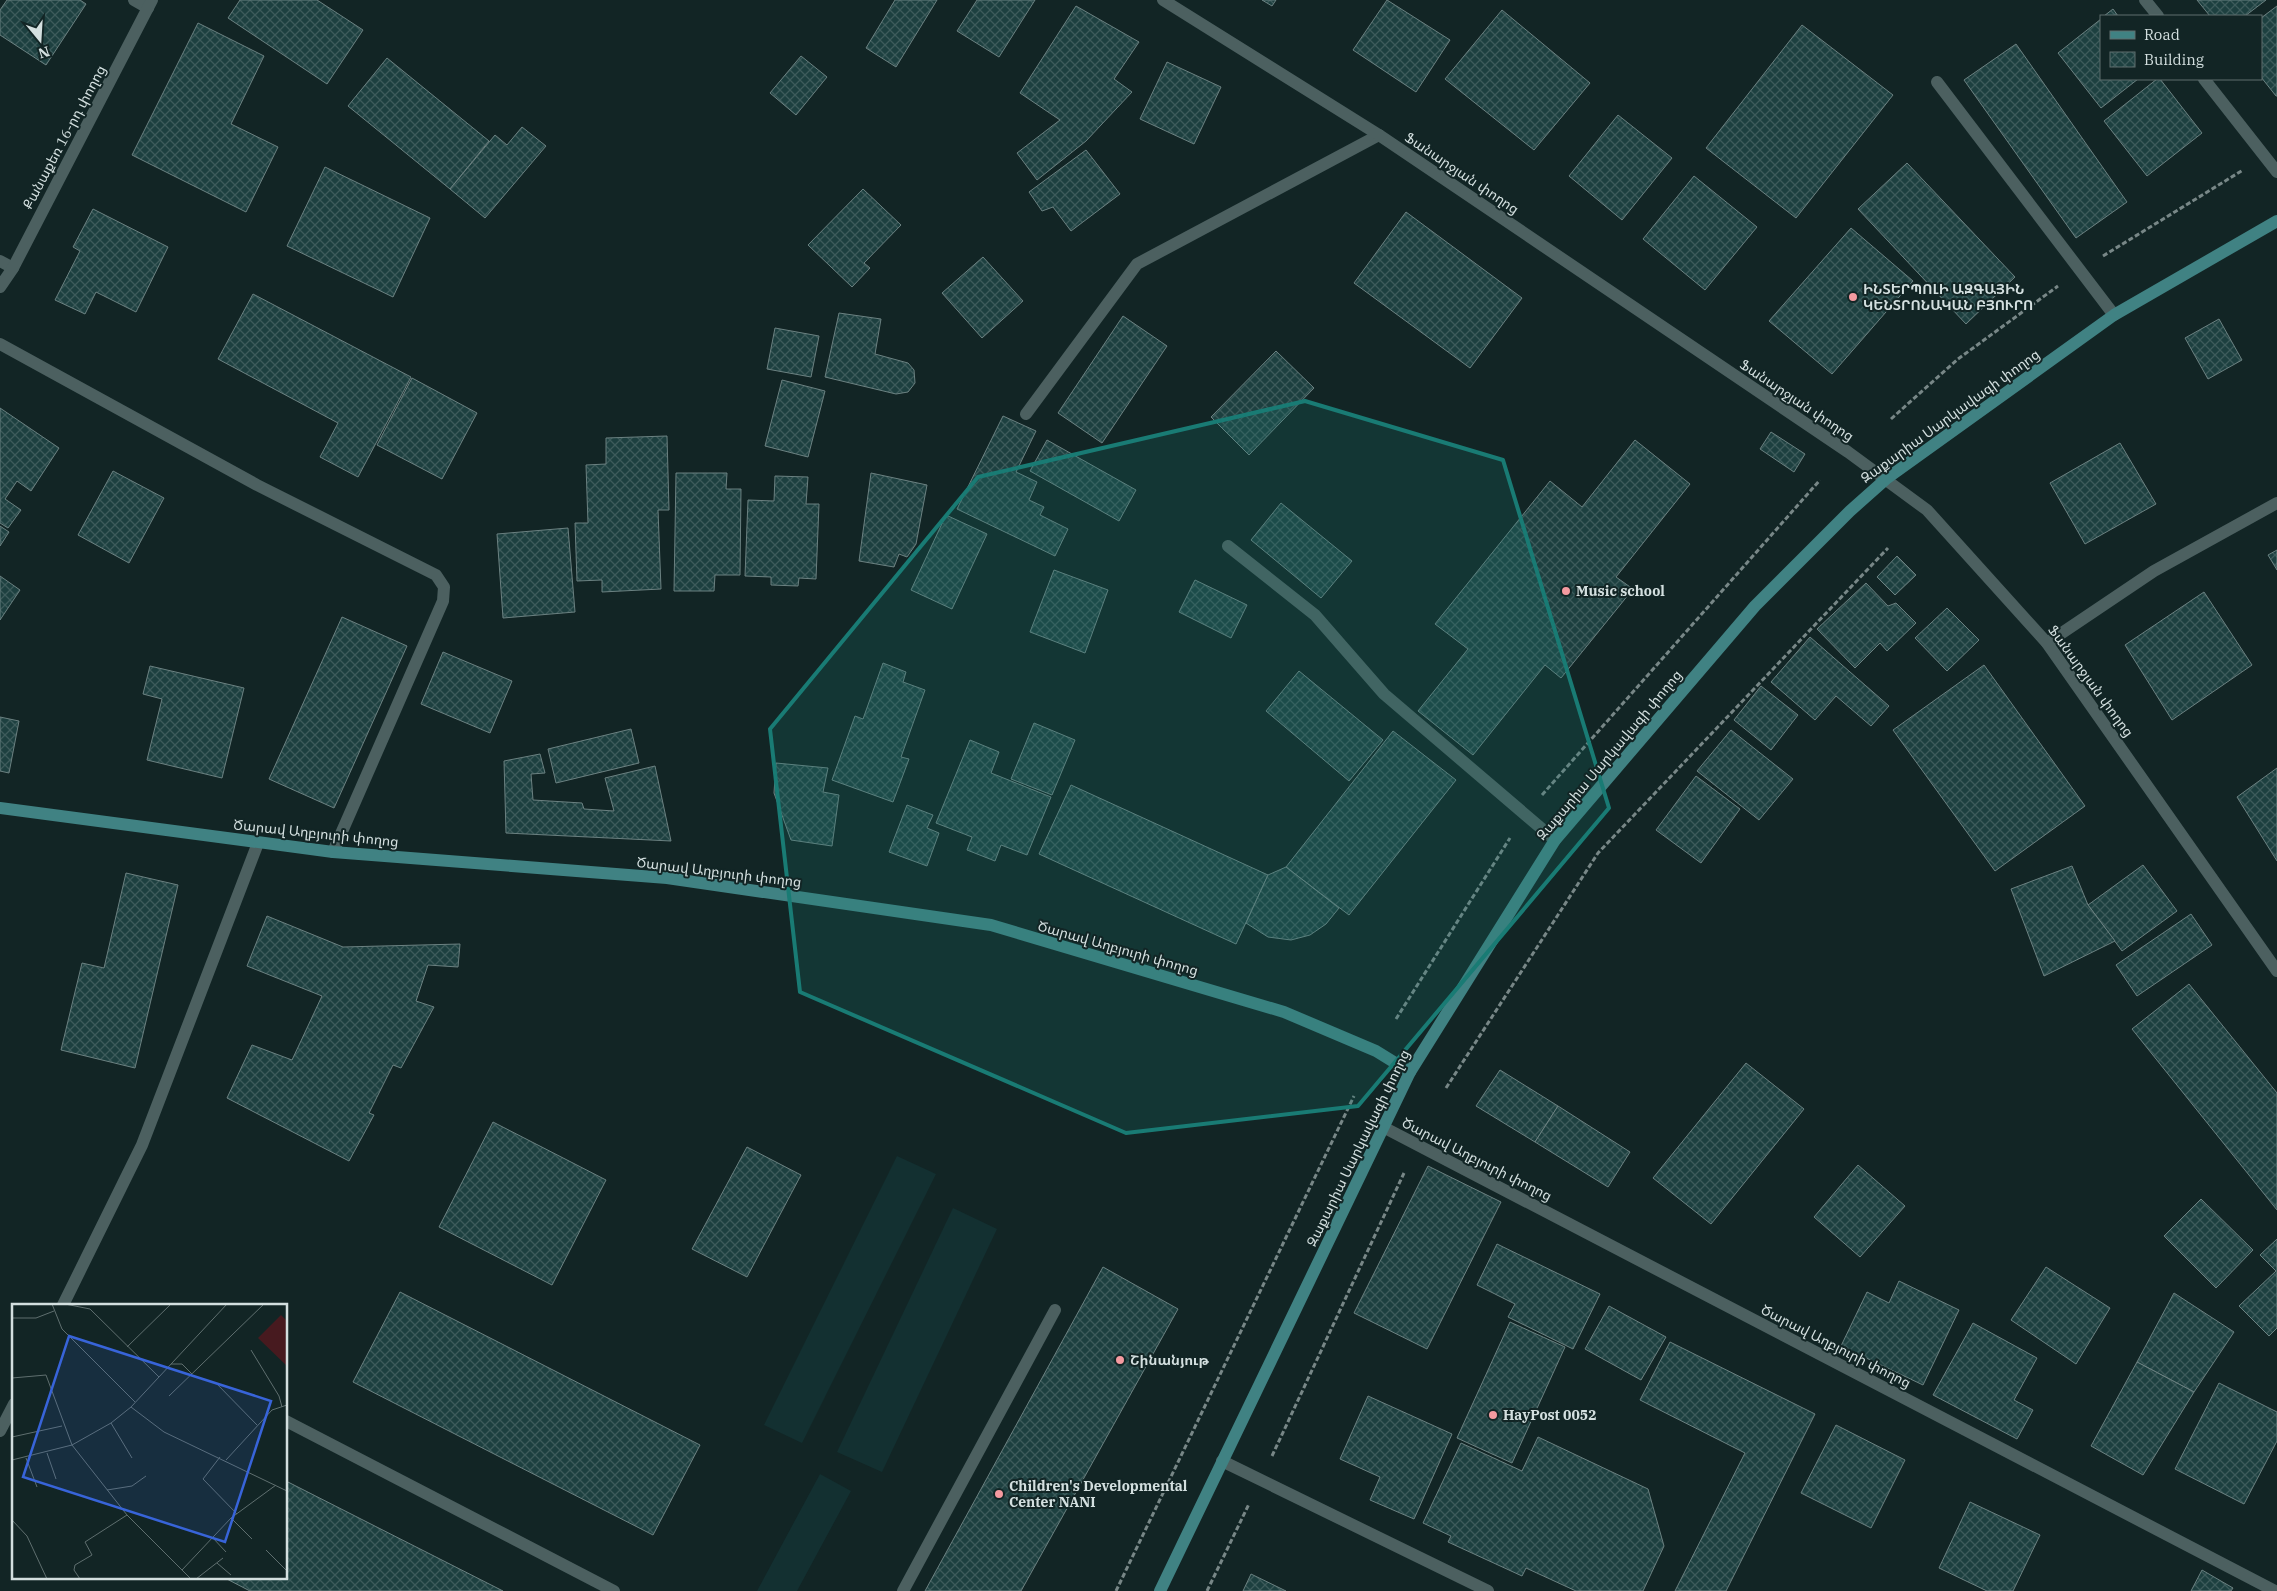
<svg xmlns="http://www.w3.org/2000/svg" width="2277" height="1591" font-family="'IBM Plex Serif','Noto Sans Armenian',serif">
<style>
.built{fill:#133031}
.building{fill:url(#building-cross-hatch);stroke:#6b8181}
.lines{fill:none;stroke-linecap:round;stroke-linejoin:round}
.path{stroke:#788787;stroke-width:3;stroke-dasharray:5 2.5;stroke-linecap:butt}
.service{stroke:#4c6060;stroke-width:12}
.minor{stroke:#4c6060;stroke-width:12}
.tertiary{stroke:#4c6060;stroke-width:12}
.secondary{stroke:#408283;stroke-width:12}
.marked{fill:#197b74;fill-opacity:0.2;stroke:#197b74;stroke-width:4;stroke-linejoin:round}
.poi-dot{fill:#f49aa0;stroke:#122525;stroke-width:2}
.labels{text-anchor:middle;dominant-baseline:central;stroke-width:4;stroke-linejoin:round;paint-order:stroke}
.street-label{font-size:14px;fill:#d3dfdf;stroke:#122525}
.poi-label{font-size:14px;font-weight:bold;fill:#d3dfdf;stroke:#122525;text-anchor:start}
.inset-road{fill:none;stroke:#5f6f6f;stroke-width:1}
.view{fill:#3864d9;fill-opacity:0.15;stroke:#3864d9;stroke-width:2.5}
.inset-edge{fill:none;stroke:#d3dfdf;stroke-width:2.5}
</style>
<defs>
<pattern id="building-cross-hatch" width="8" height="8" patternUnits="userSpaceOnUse" patternTransform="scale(1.25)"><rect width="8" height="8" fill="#1d4040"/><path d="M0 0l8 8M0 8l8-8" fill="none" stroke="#3d5b5b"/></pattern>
</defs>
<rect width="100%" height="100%" fill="#122525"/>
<!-- built -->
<g class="built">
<polygon points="897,1156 936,1174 802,1443 764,1425"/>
<polygon points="953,1208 997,1229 882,1472 837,1452"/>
<polygon points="820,1474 851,1491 797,1591 757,1591"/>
</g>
<!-- building -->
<g class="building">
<polygon points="7,0 80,0 86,4 46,65 0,35 0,10"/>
<polygon points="240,0 317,0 363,30 327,84 228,18"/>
<polygon points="895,0 937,0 896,67 866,48"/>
<polygon points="977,0 1035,0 999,57 957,31"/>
<polygon points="1262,0 1276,0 1272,6"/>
<polygon points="1387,0 1450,40 1416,92 1353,50"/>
<polygon points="2197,0 2266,0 2245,16 2210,16"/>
<polygon points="1076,6 1139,42 1114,79 1132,92 1086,141 1037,180 1017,153 1060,120 1020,93"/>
<polygon points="2277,6 2277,96 2276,96 2261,77 2261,18"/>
<polygon points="2113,9 2118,16 2104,16"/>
<polygon points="1502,10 1590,83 1534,150 1445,79"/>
<polygon points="2101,19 2101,79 2138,79 2101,108 2058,53"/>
<polygon points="198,23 264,56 231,124 278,147 246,212 132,155"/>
<polygon points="1802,25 1893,95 1796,218 1706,148"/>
<polygon points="2016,44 2127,202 2076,238 1964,80"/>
<polygon points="801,56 827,77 796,115 770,93"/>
<polygon points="387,58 489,141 450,189 348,106"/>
<polygon points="1167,62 1221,87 1194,144 1140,119"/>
<polygon points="2157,79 2160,79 2202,133 2147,176 2104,121"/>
<polygon points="1618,115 1672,158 1622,220 1569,176"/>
<polygon points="522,127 546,146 485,218 450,189 495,135 507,145"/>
<polygon points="1086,150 1120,194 1071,231 1053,207 1042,211 1029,192"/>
<polygon points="1907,163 2015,277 1966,324 1858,209"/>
<polygon points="325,167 430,218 393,297 287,246"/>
<polygon points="1694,176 1757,227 1705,290 1643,239"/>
<polygon points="863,189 901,225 864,263 870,268 852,287 808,245"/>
<polygon points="93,209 168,247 136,312 96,292 85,314 55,300 80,251 73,247"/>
<polygon points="1406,212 1522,298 1470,368 1354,283"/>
<polygon points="1851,228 1913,281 1832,374 1769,321"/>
<polygon points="983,257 1023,301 982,338 942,293"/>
<polygon points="253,294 411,377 358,477 320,457 338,423 218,359"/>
<polygon points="839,313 881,319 875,354 908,363 914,370 915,383 908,392 896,394 825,377"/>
<polygon points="1123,316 1167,346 1102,443 1058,413"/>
<polygon points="2219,319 2242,360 2208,379 2185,338"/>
<polygon points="775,328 819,336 811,377 767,369"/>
<polygon points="1276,351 1314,388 1249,455 1211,417"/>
<polygon points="412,378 477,413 442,479 377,445"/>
<polygon points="782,380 825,391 808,457 765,446"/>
<polygon points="0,408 59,448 31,491 17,481 5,499 21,510 8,528 0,523"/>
<polygon points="1003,416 1036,431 1016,472 1037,482 1029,500 1044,507 1040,515 1068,529 1055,556 957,509"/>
<polygon points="1771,432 1805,454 1794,472 1760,449"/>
<polygon points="667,436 669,510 658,510 661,589 602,592 602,580 577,581 575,523 588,523 586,465 606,464 606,438"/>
<polygon points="1047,440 1136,490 1119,521 1030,471"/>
<polygon points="1635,440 1690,484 1616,577 1633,589 1561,678 1545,665 1473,755 1418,711 1468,649 1435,624 1550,481 1582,507"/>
<polygon points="2120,443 2156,504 2085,544 2050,483"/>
<polygon points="113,471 164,498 129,563 78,535"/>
<polygon points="676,473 727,473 726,489 741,489 740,575 715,575 714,591 674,591"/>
<polygon points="871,473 927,485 916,544 907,557 899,554 894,567 859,561"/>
<polygon points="775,476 808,477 806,504 819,504 816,579 799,578 798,586 771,585 771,577 745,576 748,500 774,501"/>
<polygon points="1281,503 1352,561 1321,598 1251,540"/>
<polygon points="946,515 987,534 952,609 911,590"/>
<polygon points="0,526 9,532 0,546"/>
<polygon points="568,528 575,612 503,618 497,534"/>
<polygon points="2277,550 2277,570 2268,555"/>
<polygon points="1897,556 1916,575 1895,595 1877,577"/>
<polygon points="1054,570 1108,590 1085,653 1030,632"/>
<polygon points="0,576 20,590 0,620"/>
<polygon points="1195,580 1247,605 1231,638 1179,612"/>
<polygon points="1866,583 1888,606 1896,603 1916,623 1887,651 1880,643 1855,668 1817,629"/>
<polygon points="2204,592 2252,665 2172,720 2125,645"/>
<polygon points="1947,608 1979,640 1947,671 1915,638"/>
<polygon points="342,617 407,646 334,808 269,779"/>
<polygon points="1810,637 1889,706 1871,726 1836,696 1815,720 1771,682"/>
<polygon points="443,652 512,681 490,733 421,704"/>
<polygon points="883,663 906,672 903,682 925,690 901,757 909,759 893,802 832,780 855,716 863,719"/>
<polygon points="1984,665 2085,806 1995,871 1893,730"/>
<polygon points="150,666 244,688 222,778 147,760 162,699 143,694"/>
<polygon points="1299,671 1383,740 1349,781 1266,711"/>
<polygon points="1761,686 1798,715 1771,750 1734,720"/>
<polygon points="0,717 19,721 9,773 0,771"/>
<polygon points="1034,723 1075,740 1052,795 1011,779"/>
<polygon points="631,729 639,763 556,783 548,749"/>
<polygon points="1731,730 1793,779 1759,820 1697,771"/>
<polygon points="1393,731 1456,780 1349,915 1286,867"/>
<polygon points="970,740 999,752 991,773 1051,797 1027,855 1001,845 995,861 967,850 972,837 936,823"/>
<polygon points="540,754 545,773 531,774 533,800 582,803 584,809 614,811 605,778 655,766 671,841 506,833 504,761"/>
<polygon points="776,763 828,768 823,792 839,795 832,846 791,840 774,793"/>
<polygon points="2277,768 2277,861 2237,797"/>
<polygon points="1696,776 1740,809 1701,863 1656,830"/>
<polygon points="1071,785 1268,875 1236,944 1039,854"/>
<polygon points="907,805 933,815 927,828 939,833 927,866 889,852"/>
<polygon points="2143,865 2177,911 2122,951 2088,905"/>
<polygon points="2072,866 2088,905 2115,941 2044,976 2011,889"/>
<polygon points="1286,867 1339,908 1326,924 1310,935 1291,940 1268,937 1246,923 1268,875"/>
<polygon points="126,873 178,885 135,1068 61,1050 82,963 104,968"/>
<polygon points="2191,914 2212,945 2137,996 2116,965"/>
<polygon points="267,916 343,947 460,944 458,967 428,965 416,1001 434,1007 401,1068 393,1065 369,1113 374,1115 349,1161 227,1098 252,1045 292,1060 322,996 247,966"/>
<polygon points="2189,984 2277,1093 2277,1210 2132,1029"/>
<polygon points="1746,1063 1804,1109 1711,1224 1653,1178"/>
<polygon points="1500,1070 1558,1106 1535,1142 1476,1106"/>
<polygon points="1558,1106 1630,1152 1608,1187 1535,1142"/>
<polygon points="493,1122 606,1180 552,1285 439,1227"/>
<polygon points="747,1147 801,1175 747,1277 692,1249"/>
<polygon points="1858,1165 1905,1206 1860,1257 1814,1217"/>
<polygon points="1428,1166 1501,1202 1427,1349 1354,1313"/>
<polygon points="2201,1199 2253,1250 2216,1288 2164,1236"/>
<polygon points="2277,1239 2277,1328 2269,1336 2239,1306 2276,1271 2260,1255"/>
<polygon points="1497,1244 1600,1294 1573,1349 1508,1317 1515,1304 1477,1285"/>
<polygon points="1103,1267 1178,1309 1021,1591 925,1591"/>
<polygon points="2046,1267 2110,1308 2076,1364 2011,1320"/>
<polygon points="1899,1281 1959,1310 1923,1385 1841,1346 1867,1292 1889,1303"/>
<polygon points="400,1292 700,1445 653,1535 353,1382"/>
<polygon points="2174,1293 2234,1332 2194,1392 2137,1362"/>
<polygon points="1609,1306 1666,1337 1641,1380 1585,1349"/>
<polygon points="1510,1322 1565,1347 1512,1463 1457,1438"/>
<polygon points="1973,1323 2037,1358 2014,1400 2033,1410 2017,1439 1933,1395"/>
<polygon points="1670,1342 1815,1414 1726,1591 1675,1591 1745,1453 1640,1400"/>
<polygon points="2137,1362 2194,1392 2143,1475 2091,1446"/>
<polygon points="2219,1383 2277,1412 2277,1441 2244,1504 2175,1469"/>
<polygon points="1368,1396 1452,1434 1414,1519 1370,1500 1380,1477 1340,1459"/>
<polygon points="1836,1425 1905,1460 1871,1528 1801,1493"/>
<polygon points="1538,1437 1648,1489 1664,1546 1643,1591 1576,1591 1526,1568 1522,1576 1448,1542 1451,1536 1423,1523 1461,1443 1522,1471"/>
<polygon points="286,1481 503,1591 250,1591 223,1577 286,1577"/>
<polygon points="1970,1502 2040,1535 2013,1591 1987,1591 1939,1568"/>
<polygon points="2202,1570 2233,1588 2231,1591 2191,1591"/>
<polygon points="1251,1574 1286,1591 1243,1591"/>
</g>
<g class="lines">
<!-- path -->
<g class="path">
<polyline points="2103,256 2243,170"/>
<polyline points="1891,419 1958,359 2058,286"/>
<polyline points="1542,795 1820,480"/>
<polyline points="1396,1019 1510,838"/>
<polyline points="1446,1088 1598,853 1888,548"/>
<polyline points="1272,1456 1404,1173"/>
<polyline points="1116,1591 1354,1096"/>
<polyline points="1207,1591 1249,1504"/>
</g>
<!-- service -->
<g class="service">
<polyline points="134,0 148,8"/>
<polyline points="1026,414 1137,264 1379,135"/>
<polyline points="1228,546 1315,615 1384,694 1555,840"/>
<polyline points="63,1305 142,1145 258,843"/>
<polyline points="286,1421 614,1591"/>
<polyline points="0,1431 14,1404"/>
<polyline points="903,1591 1055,1310"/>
</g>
<!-- minor -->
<g class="minor">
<polyline points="2145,0 2158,16"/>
<polyline points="2204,79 2277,172"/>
<polyline points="1937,82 2114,315"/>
<polyline points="0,261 13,268"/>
<polyline points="0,287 13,268 152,0"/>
<polyline points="0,344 257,485 436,575 444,587 443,601 333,852"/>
<polyline points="2047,643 2154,571 2277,503"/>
<polyline points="1222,1461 1488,1591"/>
</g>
<!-- tertiary -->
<g class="tertiary">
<polyline points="1163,0 1379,135 1848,452 1927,510 2047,643 2277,971"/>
<polyline points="1383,1127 2275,1591"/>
</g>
<!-- secondary -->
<g class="secondary">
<polyline points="0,808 333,852 667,878 991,925 1284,1012 1376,1051 1410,1072"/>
<polyline points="1160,1591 1410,1072 1555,840 1755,606 1850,511 1886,479 2114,315 2277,221"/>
</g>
</g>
<!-- marked area -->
<path class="marked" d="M1305,401L1503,460L1609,808L1358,1106L1126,1133L800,992L770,729L978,477Z"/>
<!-- markers -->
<g class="poi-dot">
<circle cx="1853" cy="297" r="5"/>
<circle cx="1566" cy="591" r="5"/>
<circle cx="1120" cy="1360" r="5"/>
<circle cx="1493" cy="1415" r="5"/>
<circle cx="999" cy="1494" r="5"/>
</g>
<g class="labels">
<!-- street labels -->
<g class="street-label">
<text transform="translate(64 137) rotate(-62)">Քանաքեռ 16-րդ փողոց</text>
<text transform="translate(1462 173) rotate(34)">Ֆանարջյան փողոց</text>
<text transform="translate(1797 400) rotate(34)">Ֆանարջյան փողոց</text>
<text transform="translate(1950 416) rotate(-36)">Զաքարիա Սարկավագի փողոց</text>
<text transform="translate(2091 681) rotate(54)">Ֆանարջյան փողոց</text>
<text transform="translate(1609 755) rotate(-50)">Զաքարիա Սարկավագի փողոց</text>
<text transform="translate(316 833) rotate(6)">Ծարավ Աղբյուրի փողոց</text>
<text transform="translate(719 872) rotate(7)">Ծարավ Աղբյուրի փողոց</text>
<text transform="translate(1118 948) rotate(16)">Ծարավ Աղբյուրի փողոց</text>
<text transform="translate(1358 1148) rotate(-64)">Զաքարիա Սարկավագի փողոց</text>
<text transform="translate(1477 1159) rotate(27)">Ծարավ Աղբյուրի փողոց</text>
<text transform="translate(1836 1346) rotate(27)">Ծարավ Աղբյուրի փողոց</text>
</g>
<!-- poi labels -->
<g class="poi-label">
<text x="1863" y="289">ԻՆՏԵՐՊՈԼԻ ԱԶԳԱՅԻՆ<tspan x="1863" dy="16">ԿԵՆՏՐՈՆԱԿԱՆ ԲՅՈՒՐՈ</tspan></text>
<text x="1576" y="591">Music school</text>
<text x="1130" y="1360">Շինանյութ</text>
<text x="1503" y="1415">HayPost 0052</text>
<text x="1009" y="1486">Children's Developmental<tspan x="1009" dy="16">Center NANI</tspan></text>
</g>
</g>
<!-- overview -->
<g transform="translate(12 1304)">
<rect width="275" height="275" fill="#122525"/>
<path d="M269,11L275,17V62L246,34Z" fill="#471a1f"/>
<path class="inset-road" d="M40,0L50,25L123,98M53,0L78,5L147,73M0,14H24L42,7M115,43L159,0M239,46L267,92L270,103M159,60H170L180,70M0,74L34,71L60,141L115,211L179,275M203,78L245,121M157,92L252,0M119,103L152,128L275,187M99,119L120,154M0,133L50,122M35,149L44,175M208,153L191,175L225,210M14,154L25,183M0,156L60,141L99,119L119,103L215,0M214,156L260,106L275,101M95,186L120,182L134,172M219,214L240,235M0,216L15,232L35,275M200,233L214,248M254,246L275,267M205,259L219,271M170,266L219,214L264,181M68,275L62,266L63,261L80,251L73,238L115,211M184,275L211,254"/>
<path class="view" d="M57,32L259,97L213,238L11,173Z"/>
<rect width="275" height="275" class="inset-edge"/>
</g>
<!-- legend -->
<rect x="2100" y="15" width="162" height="65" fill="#122525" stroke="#5f6f6f"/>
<rect x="2110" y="31" width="25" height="8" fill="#408283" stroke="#5f6f6f"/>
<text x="2144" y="40" font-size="15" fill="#d3dfdf">Road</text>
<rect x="2110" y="52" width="25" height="15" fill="url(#building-cross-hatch)" stroke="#5f6f6f"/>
<text x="2144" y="65" font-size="15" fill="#d3dfdf">Building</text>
<!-- north arrow -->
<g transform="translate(40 40) rotate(162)" stroke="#122525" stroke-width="4" paint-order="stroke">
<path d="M0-4L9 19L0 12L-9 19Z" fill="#d3dfdf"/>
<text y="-8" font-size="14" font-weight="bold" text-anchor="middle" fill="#d3dfdf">N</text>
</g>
</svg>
